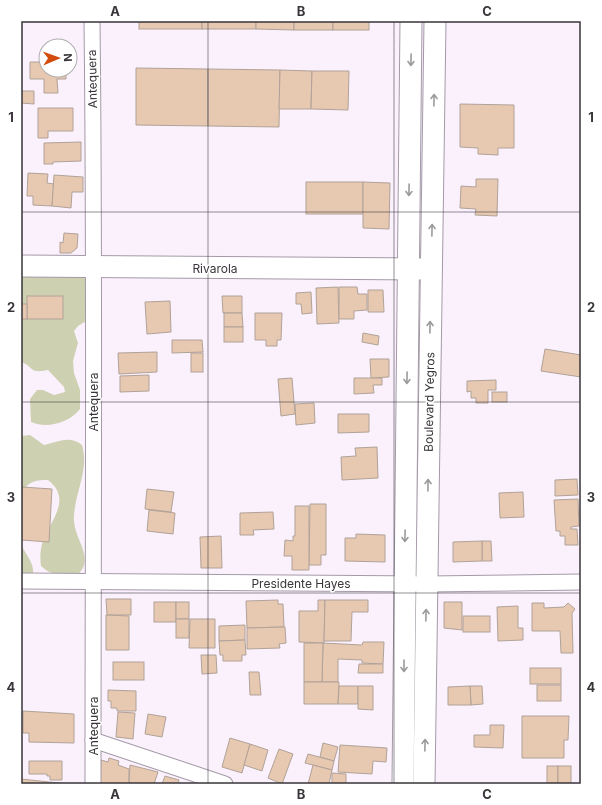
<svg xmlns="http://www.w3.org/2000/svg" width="602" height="805" font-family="Inter,sans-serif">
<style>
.green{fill:#ced1b1}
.building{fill:#e7c8b0;stroke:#b1a298}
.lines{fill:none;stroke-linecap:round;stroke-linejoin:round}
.street-casing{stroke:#a49aa7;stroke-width:17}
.secondary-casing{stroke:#a49aa7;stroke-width:23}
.street{stroke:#fff;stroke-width:15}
.secondary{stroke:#fff;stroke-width:21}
.oneway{stroke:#9c9a9c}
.grid{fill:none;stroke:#39353a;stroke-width:1;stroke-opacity:0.55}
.labels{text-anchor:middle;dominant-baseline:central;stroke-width:3;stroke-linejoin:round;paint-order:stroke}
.street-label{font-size:12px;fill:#39353a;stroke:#fff}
.neatline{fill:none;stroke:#39353a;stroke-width:1.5}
.grid-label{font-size:13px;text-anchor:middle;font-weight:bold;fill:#39353a}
</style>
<rect width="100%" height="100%" fill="#faf1fd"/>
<!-- green -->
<g class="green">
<path d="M21,269L56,270L90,278L88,320L78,326L74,331L78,343L73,361L74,373L80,390V409C69,423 47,429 31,422L30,399L37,390H43L54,395L65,392L64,387L48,370C28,374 35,367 21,362Z"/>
<path d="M30,435L44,445C58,442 70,435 82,445C90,471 73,495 74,521C75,541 97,560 75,577C62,576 50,575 41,566C40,558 40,552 42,544C48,523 74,500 48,480C34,480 28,482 21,494V436Z"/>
<path d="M21,544C26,556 35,562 33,577L21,587Z"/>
</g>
<!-- building -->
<g class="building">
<rect x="139" y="21" width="63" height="8"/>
<rect x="202" y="21" width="54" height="8"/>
<polygon points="256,21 294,21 294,30 256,29"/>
<rect x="294" y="21" width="39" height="9"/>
<rect x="333" y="21" width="36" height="9"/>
<rect x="52" y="41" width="14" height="5"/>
<polygon points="30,62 46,62 46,70 66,70 66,79 57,79 58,93 44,93 44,79 30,79"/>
<polygon points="136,68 208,69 208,126 136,125"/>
<polygon points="208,69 280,70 279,127 208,126"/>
<polygon points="280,70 312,71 311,109 279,109"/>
<polygon points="312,71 349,71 348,110 311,109"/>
<polygon points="21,91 34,91 34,104 21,103"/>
<polygon points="460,104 514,105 514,148 498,148 498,155 478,154 478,148 460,147"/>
<polygon points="38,108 73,108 73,131 48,131 48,138 38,138"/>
<polygon points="81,142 81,161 53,162 53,164 44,164 44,143"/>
<polygon points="28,173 48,174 47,183 54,184 52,206 33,205 33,196 27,196"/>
<polygon points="54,175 83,177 83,192 72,192 71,208 52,206"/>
<polygon points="476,179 498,179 497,216 475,215 476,209 460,208 461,186 476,187"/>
<rect x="306" y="182" width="57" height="32"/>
<polygon points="363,182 390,183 389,229 363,228"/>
<polygon points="64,233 78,234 77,248 71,253 60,253 60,242 63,243"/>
<polygon points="338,287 339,323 317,324 316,288"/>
<polygon points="339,287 357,287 358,294 367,294 367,310 354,311 354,319 339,319"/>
<polygon points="368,290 383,290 384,312 368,312"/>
<polygon points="311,292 312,313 302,314 301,304 296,304 296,293"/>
<rect x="27" y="296" width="36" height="23"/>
<polygon points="222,296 242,296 242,313 223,313"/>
<polygon points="170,301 171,332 147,334 145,302"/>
<rect x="21" y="304" width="6" height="15"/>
<polygon points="224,313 242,313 243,327 224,327"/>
<polygon points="255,313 282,313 281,340 277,340 277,346 266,346 266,340 255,340"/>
<rect x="224" y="327" width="19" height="15"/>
<polygon points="363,333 379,336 378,345 362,342"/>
<polygon points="172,340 202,340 203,352 172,353"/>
<polygon points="545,349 581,355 581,377 541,371"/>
<polygon points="157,352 157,372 119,374 118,353"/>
<rect x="191" y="353" width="12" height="19"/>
<polygon points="370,359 389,359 389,377 371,378"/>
<polygon points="149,375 149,391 120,392 120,376"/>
<polygon points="292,378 295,414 281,416 278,379"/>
<polygon points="354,378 382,378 382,385 373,385 374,393 354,394"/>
<polygon points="496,380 496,390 488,390 488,403 476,403 476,398 471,398 471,391 467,392 467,381"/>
<rect x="492" y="392" width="15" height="10"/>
<polygon points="314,403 315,423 296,425 295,404"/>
<polygon points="338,414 369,414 369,432 338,433"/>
<polygon points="377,447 378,478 342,480 341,457 356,456 355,448"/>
<polygon points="577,479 578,495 555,496 555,480"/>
<polygon points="22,487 52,489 49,542 21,540"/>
<polygon points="147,489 174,492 171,512 145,509"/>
<polygon points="523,492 524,517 500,518 499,493"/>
<polygon points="578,499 579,526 571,527 571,529 577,529 578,545 565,545 565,536 560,536 560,531 556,531 554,500"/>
<polygon points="310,504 326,504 326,555 321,555 321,565 309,565"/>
<polygon points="295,506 309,506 309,570 292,570 292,556 284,556 285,540 293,541 293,536 295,536"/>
<polygon points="149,510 175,513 173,534 147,531"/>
<polygon points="273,512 274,529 253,530 254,535 240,535 240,513"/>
<polygon points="356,534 385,535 385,562 345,561 345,538 356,538"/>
<polygon points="221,536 222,568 201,568 200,537"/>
<polygon points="482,541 491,541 492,561 482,561"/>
<polygon points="482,541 482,561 453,562 453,542"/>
<polygon points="106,599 131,599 131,615 107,615"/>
<polygon points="278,600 278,604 283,604 284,627 247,628 246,601"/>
<polygon points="318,600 325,600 324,643 299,642 299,611 318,611"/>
<polygon points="325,600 368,600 368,612 352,612 351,641 324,641"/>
<rect x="154" y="602" width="22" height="20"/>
<rect x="176" y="602" width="13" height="17"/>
<polygon points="444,602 462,602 462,630 444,628"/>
<polygon points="532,603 544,603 544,608 564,607 568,603 575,609 572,613 573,653 561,653 560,631 532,631"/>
<polygon points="518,606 518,628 523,628 523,640 498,641 497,607"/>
<polygon points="106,615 129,616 129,650 106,650"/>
<rect x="463" y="616" width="27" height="16"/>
<rect x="176" y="619" width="13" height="19"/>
<polygon points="190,619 215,619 215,648 189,648"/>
<polygon points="245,625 245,640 219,641 219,626"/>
<polygon points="285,627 286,643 279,644 280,648 247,649 247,628"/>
<polygon points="245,640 246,655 242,655 242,661 223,661 223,655 220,655 219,641"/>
<polygon points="363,642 384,642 383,664 362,663 362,660 338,659 338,682 322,682 323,643 362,645"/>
<polygon points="304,643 323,643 322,682 304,682"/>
<polygon points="201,655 216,655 217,673 202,674"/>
<rect x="113" y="662" width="31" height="18"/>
<polygon points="359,664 383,664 383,673 358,673"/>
<rect x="530" y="668" width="31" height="16"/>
<polygon points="249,672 259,672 261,695 250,695"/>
<polygon points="304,682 339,682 338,704 304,704"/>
<rect x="537" y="685" width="24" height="16"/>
<polygon points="339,686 358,686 358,704 338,704"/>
<polygon points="358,686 373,686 373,710 358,709"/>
<polygon points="470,686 482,686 483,704 471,705"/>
<polygon points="470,686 471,705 448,705 448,687"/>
<polygon points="108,690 136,691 136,711 117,711 117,708 111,708 111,701 108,701"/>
<polygon points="23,711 74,714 74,743 29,742 29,733 23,733"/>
<polygon points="118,712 135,713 133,739 116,737"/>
<polygon points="148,714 166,717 162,737 145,734"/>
<polygon points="522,716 569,716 568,740 564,740 564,758 522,758"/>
<polygon points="490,725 504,725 503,748 474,747 474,735 490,735"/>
<polygon points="230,738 250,744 242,773 222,767"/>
<polygon points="323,743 338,747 334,761 320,757"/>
<polygon points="250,744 268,750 262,771 244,765"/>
<polygon points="340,745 387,748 386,762 373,761 372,774 338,772"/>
<polygon points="279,749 293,754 282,784 268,778"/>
<polygon points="308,754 334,761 332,770 305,763"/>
<polygon points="109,758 119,761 118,765 129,769 129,784 100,784 101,760 108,762"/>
<polygon points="29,761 62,761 62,780 50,780 50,776 47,776 47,774 29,774"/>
<polygon points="130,765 158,772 154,784 129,784"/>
<polygon points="313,765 332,770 329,784 308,784"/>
<rect x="547" y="766" width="11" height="18"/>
<rect x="558" y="766" width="13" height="18"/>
<polygon points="332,773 346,774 346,784 332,784"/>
<polygon points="165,776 179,780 178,784 162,784"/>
<polygon points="21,779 68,784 21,784"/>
</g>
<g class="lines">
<!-- street casing -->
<g class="street-casing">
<g id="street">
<path d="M92,21C95,275 93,530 93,784"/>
<polyline points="21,581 427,584 581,582"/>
<polyline points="93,740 225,784"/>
</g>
</g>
<!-- secondary casing -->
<g class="secondary-casing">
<g id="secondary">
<polyline points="21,266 423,269"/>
<polyline points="403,784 411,21"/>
<polyline points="424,784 435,21"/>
</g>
</g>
<!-- street -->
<use href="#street" class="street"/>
<!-- secondary -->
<use href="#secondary" class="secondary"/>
</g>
<!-- one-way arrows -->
<defs><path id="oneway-shaft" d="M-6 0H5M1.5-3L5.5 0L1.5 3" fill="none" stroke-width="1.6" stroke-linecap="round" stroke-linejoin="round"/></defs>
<g class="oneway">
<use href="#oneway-shaft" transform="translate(411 60) rotate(91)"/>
<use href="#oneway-shaft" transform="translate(434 100) rotate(-89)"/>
<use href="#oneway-shaft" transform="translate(409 190) rotate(91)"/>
<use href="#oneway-shaft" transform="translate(432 230) rotate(-89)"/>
<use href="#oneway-shaft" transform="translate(430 327) rotate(-89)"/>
<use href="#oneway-shaft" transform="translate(407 378) rotate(91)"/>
<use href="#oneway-shaft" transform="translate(428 485) rotate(-89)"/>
<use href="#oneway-shaft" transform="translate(405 536) rotate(91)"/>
<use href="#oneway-shaft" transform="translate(426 615) rotate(-89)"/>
<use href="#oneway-shaft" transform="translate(404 666) rotate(90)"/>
<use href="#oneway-shaft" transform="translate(425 745) rotate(-89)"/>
</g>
<!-- grid -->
<path class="grid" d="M208,21V784M394,21V784M21,212H581M21,402H581M21,593H581"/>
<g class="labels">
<!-- street labels -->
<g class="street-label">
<text transform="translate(92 79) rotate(-91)">Antequera</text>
<text x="215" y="268">Rivarola</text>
<text transform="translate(93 402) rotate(-90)">Antequera</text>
<text transform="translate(429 402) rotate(-89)">Boulevard Yegros</text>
<text x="301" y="583">Presidente Hayes</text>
<text transform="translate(93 726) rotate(-90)">Antequera</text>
</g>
</g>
<!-- border -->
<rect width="602" height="805" fill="none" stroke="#ffffff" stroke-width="44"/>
<!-- north arrow -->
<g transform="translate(58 58) rotate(88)"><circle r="19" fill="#ffffff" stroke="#b0aeb0"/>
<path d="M0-3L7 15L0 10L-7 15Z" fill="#d14c0d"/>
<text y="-6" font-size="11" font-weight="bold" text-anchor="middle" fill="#39353a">N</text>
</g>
<rect x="22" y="22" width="558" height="761" class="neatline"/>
<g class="grid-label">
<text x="115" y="16">A</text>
<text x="301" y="16">B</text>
<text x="487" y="16">C</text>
<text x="11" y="122">1</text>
<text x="591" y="122">1</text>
<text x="11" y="312">2</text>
<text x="591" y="312">2</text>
<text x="11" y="502">3</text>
<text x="591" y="502">3</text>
<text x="11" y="692">4</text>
<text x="591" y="692">4</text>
<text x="115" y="799">A</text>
<text x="301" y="799">B</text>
<text x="487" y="799">C</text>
</g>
</svg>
